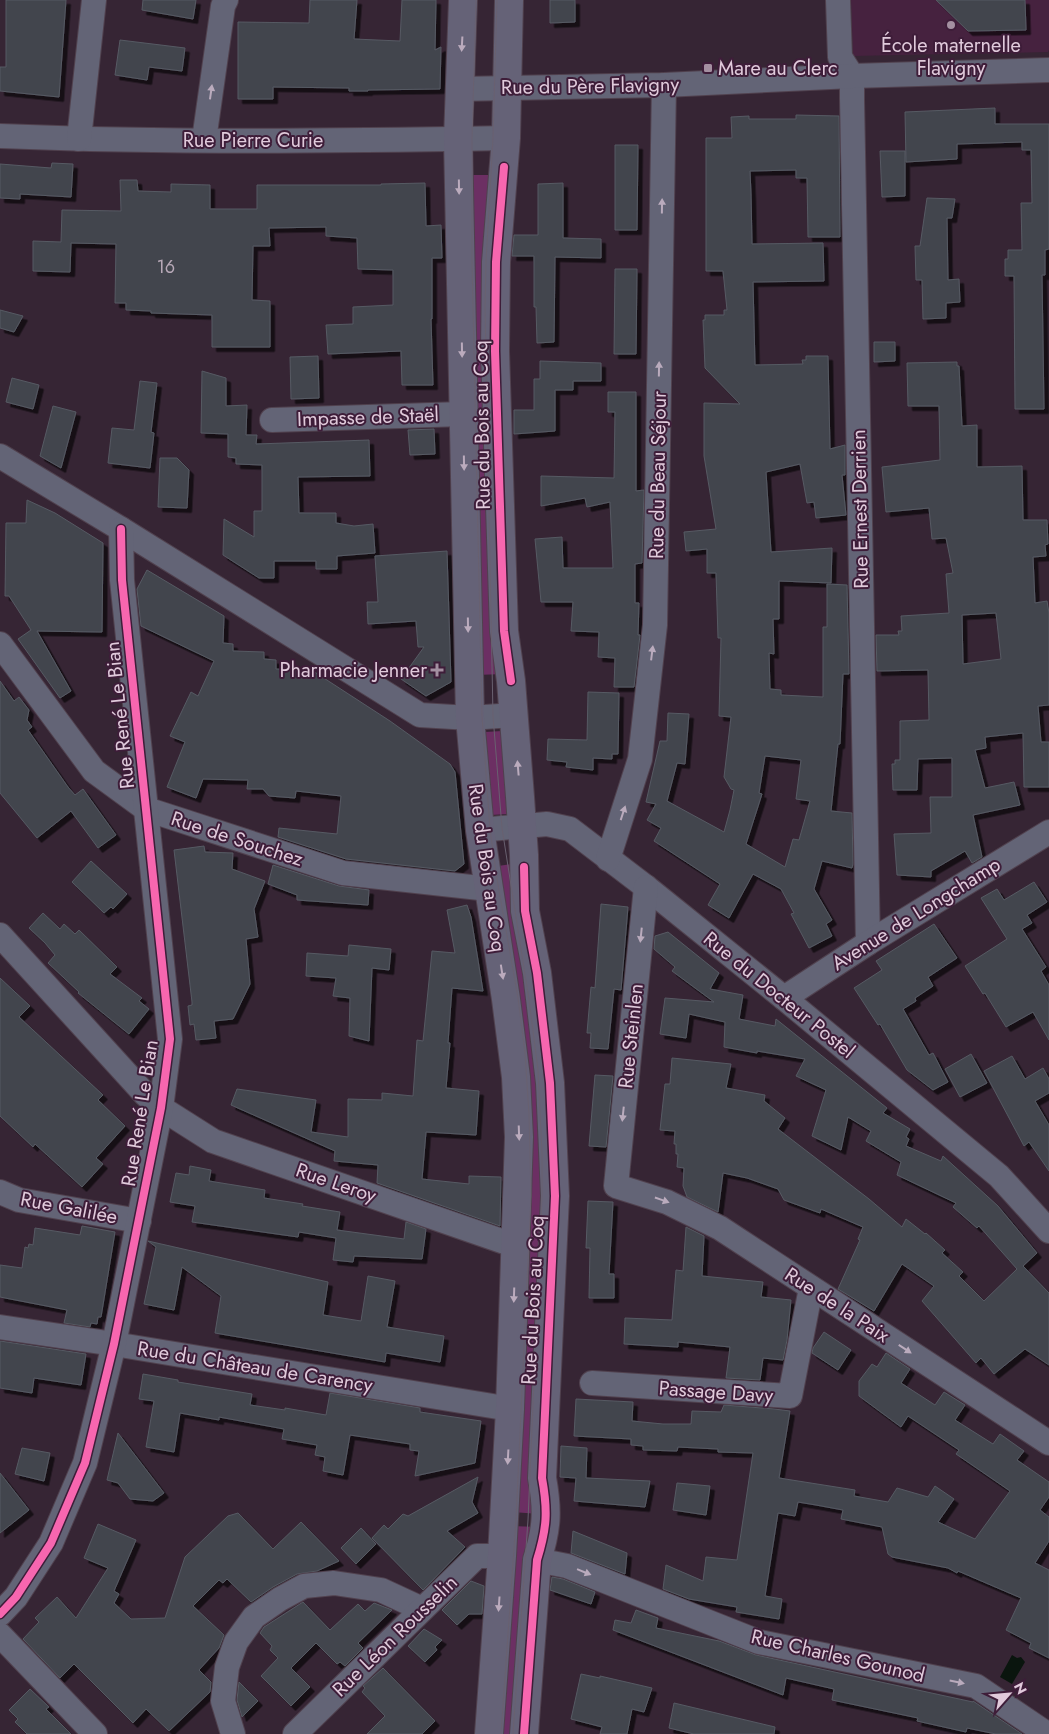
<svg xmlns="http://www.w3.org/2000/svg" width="1049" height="1734" font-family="Jost,sans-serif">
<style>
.built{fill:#46223f}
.green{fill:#6c2f63}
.water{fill:#0a150e}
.building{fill:#42454e;stroke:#565a63;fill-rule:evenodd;filter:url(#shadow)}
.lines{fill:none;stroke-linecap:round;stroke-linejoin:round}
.minor-casing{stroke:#50414e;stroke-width:26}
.major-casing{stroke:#50414e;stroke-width:30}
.minor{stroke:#636476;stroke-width:24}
.major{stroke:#656277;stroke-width:28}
.tram{stroke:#696170;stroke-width:1}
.cycleway-casing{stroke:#3e1d39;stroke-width:11}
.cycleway{stroke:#f766af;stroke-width:8}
.oneway{fill:#bbabbd}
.oneway2{fill:#baabbd}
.poi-dot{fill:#a490a1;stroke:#3e1d39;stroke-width:2}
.labels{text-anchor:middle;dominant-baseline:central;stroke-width:4;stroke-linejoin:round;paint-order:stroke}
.number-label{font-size:18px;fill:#b8a9b8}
.poi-label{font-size:20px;fill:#e0cadb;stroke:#3e1d39}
.street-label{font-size:20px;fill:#e0cadb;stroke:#3e1d39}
</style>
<defs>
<filter id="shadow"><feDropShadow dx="4.5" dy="4.5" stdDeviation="0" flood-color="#0009"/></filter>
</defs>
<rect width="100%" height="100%" fill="#362534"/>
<!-- built -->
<polygon class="built" points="851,0 1049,0 1049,50 1048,52 853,56"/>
<!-- green -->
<g class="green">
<polygon points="466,175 496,175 504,674 476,675"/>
<polygon points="502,731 508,814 491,815 485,732"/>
<polygon points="518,863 544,1082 540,1514 512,1512 527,1173 491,867"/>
<polygon points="511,1526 539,1527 519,1734 496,1734"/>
</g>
<!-- water -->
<polygon class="water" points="1012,1655 1017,1658 1021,1657 1025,1662 1012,1684 1000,1677"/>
<!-- building -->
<g class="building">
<polygon points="6,0 66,0 59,97 0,91 0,67 6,67"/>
<polygon points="143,0 196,0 193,19 142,10"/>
<polygon points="310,0 357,0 354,39 400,41 402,0 436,0 435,50 441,47 440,89 368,90 368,91 349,91 349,88 273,87 273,99 238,99 238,22 309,23"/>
<polygon points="550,0 575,0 575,22 550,23"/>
<polygon points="936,0 1025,0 1026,30 968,31"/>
<polygon points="120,40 185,48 182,71 149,67 147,80 115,75"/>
<polygon points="995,108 995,124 1049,124 1049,249 1045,250 1045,275 1042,275 1044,409 1015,409 1014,276 1005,276 1005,259 1008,259 1008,250 1022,250 1021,203 1032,203 1031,150 1022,150 1022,142 957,144 957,159 906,162 905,112"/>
<path d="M796,115L839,116L840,237H808L807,178H796V170L750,171L751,194L752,244L823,243L824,281L753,282L755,365L803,364L802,360H806V356H828L830,449L845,445V475H842L846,515L816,518L814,502L807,503L800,464L766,472L771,552L832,548L831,583L779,581V619H773L774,654L769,653L770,689L781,690V695L823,697V627H827V584L847,585L849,674H843L840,744H838L831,811L852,813L853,864L852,868L822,861L814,889L832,920L826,924L832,936L809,948L791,914L794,913L781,889L753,874L729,918L708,905L720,884L654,841L661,828L647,820L656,804L646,802L660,741H667L668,713L689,714L685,764L677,763L667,801L724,832L730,810L734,790L731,789L724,777L731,717L719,716L721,638H718L716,573H707V549L686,551L684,532L716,529L704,456V403L740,404L705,368L703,320H705V315H724V310H727L723,271H706V138H732L731,117L749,116V119H796ZM765,756L801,760L796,799L810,801L799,840L793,839L785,867L746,844L762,794L759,793Z"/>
<polygon points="615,145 638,145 637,230 615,230"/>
<polygon points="880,151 905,151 905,196 882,197"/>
<polygon points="52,163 73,164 71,197 20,194 20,199 0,198 0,164 51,168"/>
<polygon points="120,180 137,180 138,191 171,192 171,184 210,185 210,209 257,209 257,185 381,185 381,184 425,183 426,226 441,225 442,258 432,258 432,319 431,319 433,385 402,385 401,351 328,354 326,325 353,324 353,307 393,305 393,270 358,269 357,238 326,236 326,227 269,228 270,246 253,246 252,300 270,301 270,347 212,347 212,315 151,313 151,311 126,310 126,303 115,303 116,244 71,243 70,272 33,271 33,241 61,242 62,210 121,211"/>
<polygon points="563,183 563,238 601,239 601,258 555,257 554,342 537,343 536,307 534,307 534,256 512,256 514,235 538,235 538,184"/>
<polygon points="927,198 955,199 952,218 947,218 948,280 959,279 960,302 946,303 946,318 923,319 922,280 916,280 915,246 920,246"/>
<polygon points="615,269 637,269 636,354 614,354"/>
<polygon points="0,310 23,316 14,332 0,328"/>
<polygon points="874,342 895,342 895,361 874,362"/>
<polygon points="318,356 319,398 291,399 290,357"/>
<polygon points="540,361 601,363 601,381 573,381 573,390 555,390 555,431 514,434 514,410 534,410 534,379 540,379"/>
<path d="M957,362V366H959L962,426L977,425V467L1022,466L1023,520H1047L1048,544L1045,545L1046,556L1033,557L1035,603L1047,601L1049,613V705L1038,706L1041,742H1049V787H1024L1023,733L985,737L986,748L975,750L985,788L1014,782L1020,805L973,815L982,857L972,863L965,851L931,871V877L897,875L894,834L931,833L930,797H952V758L918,759L917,790H893L892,764H895V760H900V721L929,720L928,670L877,671L876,635H899L898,631H902L901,616L949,613L946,574L953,573L946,538L932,539L929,508L886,512L882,467L940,460L939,406H908L907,363ZM996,613L1001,659L963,664L962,615Z"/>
<polygon points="202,371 226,378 226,406 247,405 246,435 257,435 256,444 369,440 370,476 298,477 299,513 336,513 336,523 354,526 373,524 375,553 337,556 337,569 316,569 316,561 274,561 274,578 259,578 223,555 224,519 254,537 254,511 262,511 262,465 236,464 236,458 228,457 228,434 201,433"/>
<polygon points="12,378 39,385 33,409 6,402"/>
<polygon points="140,381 157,383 151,432 154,433 150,468 108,463 112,428 134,430"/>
<polygon points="608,392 636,392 636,491 644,490 642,563 635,564 635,603 639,603 638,635 640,635 634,687 614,687 615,658 598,657 599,632 571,631 573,602 541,602 535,539 562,537 563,568 613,568 610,502 587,507 585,498 541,506 541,476 614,478 615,412 608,412"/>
<polygon points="53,406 76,412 61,468 40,456"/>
<polygon points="434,429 435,454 410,455 408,430"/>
<polygon points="160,458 177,458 189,470 187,508 158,507"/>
<polygon points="27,500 55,513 103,543 102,632 37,631 71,691 60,698 18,639 31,630 9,596 5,596 6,523 26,523"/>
<polygon points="447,551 451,682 426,696 401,679 424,647 418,647 416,621 368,624 367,602 378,602 375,556"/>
<polygon points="147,570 224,616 223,643 233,644 233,651 264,652 264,659 276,660 276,669 313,671 390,721 450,764 455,772 464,864 455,871 346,859 278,837 279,828 337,834 341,796 296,791 295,798 269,796 263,789 247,789 248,780 243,780 203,779 196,798 167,787 185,742 170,736 191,692 198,696 214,661 141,626 137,589"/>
<polygon points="0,681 14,701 19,697 29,710 27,720 32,727 28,730 68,787 75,795 83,789 116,835 98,848 71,811 37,838 0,793"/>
<polygon points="588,692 619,693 618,754 612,754 612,759 593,758 593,770 566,767 567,762 547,760 548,739 587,740"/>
<polygon points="204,846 205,852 233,853 232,869 265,881 254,909 258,937 246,939 250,984 233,1019 214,1021 216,1038 196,1040 194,1024 190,1025 188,1006 192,1005 192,1002 174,850"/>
<polygon points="91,861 127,894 113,909 111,907 104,913 72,882"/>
<polygon points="273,865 339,886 369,890 368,905 297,900 297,895 268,884"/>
<polygon points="1034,882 1047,902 1027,915 1032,923 1022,929 1046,967 1041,971 1049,985 1049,1040 1033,1012 1006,1027 985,993 983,994 965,966 1007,939 981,898 997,889 1004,900"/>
<polygon points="601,904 628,907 621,990 614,989 608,1049 590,1048 591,1033 587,1033 591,987 595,988"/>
<polygon points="467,905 471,917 483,991 452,988 448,1043 450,1043 446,1088 479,1091 476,1135 426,1132 422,1179 469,1184 469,1176 501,1177 500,1226 377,1183 378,1165 334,1161 335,1151 231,1105 237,1089 316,1100 311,1132 348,1137 348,1099 382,1100 382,1093 413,1096 417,1040 423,1041 432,951 455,953 447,910"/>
<polygon points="43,913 60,929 64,924 75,934 79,930 117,967 110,974 142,998 139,1001 149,1009 129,1034 78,993 79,992 48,963 55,955 45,943 29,928"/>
<polygon points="934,924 957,958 928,977 933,986 915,998 916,1001 903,1009 929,1055 933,1053 948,1082 933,1090 907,1070 880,1024 878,1025 854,988 882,970 876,961"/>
<polygon points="668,932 719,973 710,989 743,995 739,1019 775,1026 776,1019 887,1108 883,1113 910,1129 906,1137 909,1139 906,1146 941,1161 943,1156 998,1206 1037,1253 1023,1266 1049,1293 1049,1365 1025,1349 994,1374 981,1358 976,1363 922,1301 934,1286 902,1264 874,1311 838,1289 860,1240 858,1239 863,1227 821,1209 820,1213 784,1200 778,1189 747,1178 723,1173 718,1212 687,1197 683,1186 684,1168 677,1167 678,1154 676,1154 676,1144 674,1144 675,1131 660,1130 665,1084 670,1084 672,1058 731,1064 726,1088 765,1095 764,1101 785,1118 778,1129 869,1199 902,1227 906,1219 925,1234 926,1233 945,1250 942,1253 963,1272 959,1276 984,1301 1017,1269 979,1226 977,1228 953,1207 956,1203 897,1175 901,1162 866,1141 871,1131 848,1117 841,1150 812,1136 826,1090 796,1076 805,1059 757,1051 757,1053 724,1047 725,1022 689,1014 686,1038 660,1034 665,998 714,1002 672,971 675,967 654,949 655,936"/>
<polygon points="349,945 391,949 389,970 372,968 369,1041 349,1036 350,998 333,996 336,978 306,976 307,953 348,956"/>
<polygon points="0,978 30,1006 19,1017 103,1095 98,1100 125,1126 96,1158 103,1164 82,1187 35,1144 33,1147 0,1116"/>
<polygon points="971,1054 987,1083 960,1097 945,1069"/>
<polygon points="1012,1056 1025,1079 1043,1068 1049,1079 1049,1093 1035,1101 1049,1125 1049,1171 1029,1142 1024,1146 984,1071"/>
<polygon points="595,1075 613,1076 606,1147 589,1146"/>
<polygon points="190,1166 211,1170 209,1181 265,1190 264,1198 303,1204 302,1206 340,1212 337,1230 404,1239 406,1222 426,1229 422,1259 354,1256 353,1262 333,1260 336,1238 299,1232 298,1237 192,1222 195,1206 170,1202 176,1173 189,1175"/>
<polygon points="588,1201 613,1202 609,1274 614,1274 614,1298 589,1298 590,1248 586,1248"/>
<polygon points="82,1226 115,1232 101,1317 98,1317 97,1324 91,1323 90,1327 64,1323 67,1310 0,1297 0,1265 22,1268 25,1247 28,1248 29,1244 33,1245 35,1228 80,1235"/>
<polygon points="686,1227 704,1236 702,1276 763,1282 761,1297 791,1300 787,1340 783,1360 763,1358 760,1380 726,1378 730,1347 678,1342 678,1347 624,1344 625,1318 672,1320 676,1270 683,1271"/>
<polygon points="148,1241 328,1282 323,1315 361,1321 368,1276 395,1281 387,1327 444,1336 440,1362 386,1353 385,1362 215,1333 221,1296 182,1267 174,1310 144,1304 156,1247"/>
<polygon points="824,1332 851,1350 838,1370 812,1353 813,1348"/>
<polygon points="0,1341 86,1354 81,1385 34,1378 32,1393 0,1388"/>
<polygon points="886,1353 910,1369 901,1383 935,1405 944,1392 965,1405 955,1420 993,1444 1000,1434 1024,1451 1017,1460 1049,1482 1049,1497 1040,1510 1049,1517 1049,1541 1035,1563 1049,1570 1049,1658 1029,1648 1031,1643 1006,1630 1021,1598 958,1571 957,1573 948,1568 892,1557 888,1554 882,1527 841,1519 843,1510 816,1505 798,1502 795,1516 778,1513 765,1596 782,1599 779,1619 736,1612 737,1607 689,1599 663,1589 666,1565 703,1581 706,1557 737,1560 753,1453 718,1452 718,1449 678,1447 677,1451 643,1450 643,1446 631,1445 631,1439 574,1436 576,1399 633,1402 632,1421 663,1424 691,1424 692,1411 721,1412 724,1405 774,1409 790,1411 779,1478 855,1490 854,1496 888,1502 897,1488 928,1497 935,1486 954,1499 938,1522 975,1539 1010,1491 956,1454 959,1450 908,1416 901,1427 859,1396 859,1381 872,1364 877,1367"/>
<polygon points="143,1374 178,1380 178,1382 252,1394 250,1405 285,1410 285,1408 326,1415 330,1393 420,1408 420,1412 481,1421 475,1463 415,1476 419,1451 410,1450 410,1444 350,1435 343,1475 323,1471 325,1457 315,1455 317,1445 282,1439 284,1429 219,1417 219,1420 180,1413 174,1452 146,1447 154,1401 139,1399"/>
<polygon points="118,1433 164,1493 153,1501 130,1499 118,1483 107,1480"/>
<polygon points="561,1446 587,1448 586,1478 650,1481 645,1507 574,1501 576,1478 560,1477"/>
<polygon points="22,1448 50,1453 44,1481 15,1474"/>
<polygon points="0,1473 29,1510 0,1533"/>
<polygon points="478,1477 472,1502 478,1513 447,1531 465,1547 423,1590 372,1538 384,1525 388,1529 403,1514 408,1516"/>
<polygon points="677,1483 710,1486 706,1515 673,1510"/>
<polygon points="238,1513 273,1549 301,1522 339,1561 317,1571 297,1574 273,1587 251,1602 227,1579 223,1583 219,1580 193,1606 224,1635 219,1648 199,1670 211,1682 210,1692 169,1731 146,1709 133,1723 74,1664 60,1678 23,1639 39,1622 35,1618 57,1597 76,1618 108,1568 84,1558 98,1524 136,1540 114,1591 119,1594 114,1603 131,1619 165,1618 185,1557 228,1516"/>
<polygon points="361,1528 376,1544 356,1564 341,1548"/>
<polygon points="573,1531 627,1553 625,1574 571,1553"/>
<polygon points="552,1577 563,1579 595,1592 591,1604 550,1590"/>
<polygon points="471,1581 484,1586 482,1614 469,1614 457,1625 442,1610"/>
<polygon points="303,1602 330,1630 358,1604 365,1611 374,1603 392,1610 358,1643 363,1648 345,1666 340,1662 337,1664 316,1643 291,1668 310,1687 291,1706 261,1676 278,1658 270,1650 272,1646 260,1633 264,1627"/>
<polygon points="636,1610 658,1618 656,1628 719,1641 756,1655 973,1702 973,1701 1022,1734 996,1734 967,1728 966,1732 917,1721 918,1718 832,1700 834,1689 786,1678 783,1695 613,1630 615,1620 631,1623"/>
<polygon points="424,1629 442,1640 435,1647 437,1650 425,1662 408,1646"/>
<polygon points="383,1668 435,1721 422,1734 367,1734 385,1716 362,1692 365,1688 363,1686"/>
<polygon points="581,1674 600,1678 600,1676 652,1688 644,1712 632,1709 627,1734 600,1734 602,1727 571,1719"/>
<polygon points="239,1682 258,1701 242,1717 237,1700"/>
<polygon points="30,1689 49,1707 46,1709 71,1734 27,1734 15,1722 18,1719 9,1710"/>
<polygon points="674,1703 775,1727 774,1734 694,1734 669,1728"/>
</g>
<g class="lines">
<!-- minor casing -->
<g class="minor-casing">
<g id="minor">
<polyline points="838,0 840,57 852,76 852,99 868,943"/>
<polyline points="460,89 664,85 852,76 1049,70"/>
<path d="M0,136C168,143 338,141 506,138"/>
<polyline points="79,139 94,0"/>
<polyline points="204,140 223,6 226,0"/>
<polyline points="272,420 463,414"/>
<polyline points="0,456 121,529 420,715 470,718 514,715"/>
<polyline points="0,644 94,771 146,809 343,873 489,889"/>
<polyline points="480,830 547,824 570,829 646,887 784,998 999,1176 1049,1231"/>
<polyline points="608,859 640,759 655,625 664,85"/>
<polyline points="646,887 616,1186 667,1202 720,1228 1049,1443"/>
<polyline points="0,935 145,1094 161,1108 213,1141 516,1246"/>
<polyline points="784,998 868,943 1049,832"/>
<polyline points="0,1192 19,1200 139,1221"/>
<polyline points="0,1327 114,1344 510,1409"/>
<polyline points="592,1383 790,1396 811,1288"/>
<polyline points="537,1560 567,1566 759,1642 976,1686 1047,1734"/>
<polyline points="0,1614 16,1597 51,1543 85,1463 114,1344 161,1108 170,1039 122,580 121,529"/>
<polyline points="0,1635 95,1734"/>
<polyline points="233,1734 223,1701 227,1667 236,1642 254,1617 280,1599 304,1586 334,1583 381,1590 422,1609"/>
<polyline points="295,1734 477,1556 502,1556"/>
</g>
</g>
<!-- major casing -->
<g class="major-casing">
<g id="major">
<polyline points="463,0 458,139 470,718 480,830 506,999 516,1077 519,1137 510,1409 502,1556 489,1734"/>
<path d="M509,0L506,138L496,262L495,351L504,631L511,681L520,797L524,855L525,911L537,973L550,1083L555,1196L542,1478C548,1511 547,1528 537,1560L524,1734"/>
</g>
</g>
<!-- minor -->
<use href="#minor" class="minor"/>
<!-- major -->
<use href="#major" class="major"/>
<!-- tram -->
<g class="tram">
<polyline points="476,0 472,138 472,261 482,716 490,829 497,879 518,998 525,1053 529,1114 531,1196 516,1520 501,1734"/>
<polyline points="497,0 493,138 486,261 485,307 493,716 502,828 529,1000 538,1070 542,1154 542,1196 528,1520 513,1734"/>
</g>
<!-- cycleway casing -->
<g class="cycleway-casing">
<g id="cycleway">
<polyline points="504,167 496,262 495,351 504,631 511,681"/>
<polyline points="0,1614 16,1597 51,1543 85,1463 114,1344 161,1108 170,1039 122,580 121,529"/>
<path d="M524,1734L537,1560C547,1528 548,1511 542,1478L555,1196L550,1083L537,973L525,911L524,867"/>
</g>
</g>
<!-- cycleway -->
<use href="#cycleway" class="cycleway"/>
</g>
<!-- one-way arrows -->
<defs><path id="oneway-solid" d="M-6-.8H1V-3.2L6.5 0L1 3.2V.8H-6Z" transform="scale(1.25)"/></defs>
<g class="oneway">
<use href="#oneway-solid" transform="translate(462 44) rotate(93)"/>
<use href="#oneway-solid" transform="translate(459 187) rotate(89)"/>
<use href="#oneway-solid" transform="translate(462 350) rotate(89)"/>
<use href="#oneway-solid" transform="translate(464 463) rotate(89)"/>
<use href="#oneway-solid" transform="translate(468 625) rotate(89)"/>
<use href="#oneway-solid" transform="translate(518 768) rotate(-95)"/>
<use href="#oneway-solid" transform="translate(502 972) rotate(81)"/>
<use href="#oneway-solid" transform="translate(519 1133) rotate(88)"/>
<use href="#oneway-solid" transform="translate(514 1295) rotate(92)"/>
<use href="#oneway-solid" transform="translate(508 1457) rotate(93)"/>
<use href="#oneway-solid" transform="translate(499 1604) rotate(94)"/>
</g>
<g class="oneway2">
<use href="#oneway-solid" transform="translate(211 92) rotate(-82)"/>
<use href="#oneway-solid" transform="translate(662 206) rotate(-89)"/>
<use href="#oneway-solid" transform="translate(659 369) rotate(-89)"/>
<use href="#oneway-solid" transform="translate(652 653) rotate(-83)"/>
<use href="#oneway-solid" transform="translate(623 813) rotate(-72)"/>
<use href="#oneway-solid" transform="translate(641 935) rotate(96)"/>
<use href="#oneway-solid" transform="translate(623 1114) rotate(96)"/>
<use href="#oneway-solid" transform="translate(662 1200) rotate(19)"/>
<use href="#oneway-solid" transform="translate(905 1349) rotate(33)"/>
<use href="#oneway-solid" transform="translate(584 1572) rotate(22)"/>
<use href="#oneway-solid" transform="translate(957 1682) rotate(12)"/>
</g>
<!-- markers -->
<g class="poi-dot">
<circle cx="951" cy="25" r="5"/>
<rect x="703" y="63" width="10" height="10" rx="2.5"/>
<path d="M434.5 662.5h5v5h5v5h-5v5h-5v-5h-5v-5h5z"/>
</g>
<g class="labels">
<!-- number labels -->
<g class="number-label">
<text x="166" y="267">16</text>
</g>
<!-- poi labels -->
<g class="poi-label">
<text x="951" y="45">École maternelle<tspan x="951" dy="23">Flavigny</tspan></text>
<text x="718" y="68" text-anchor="start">Mare au Clerc</text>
<text x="427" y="670" text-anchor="end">Pharmacie Jenner</text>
</g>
<!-- street labels -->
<g class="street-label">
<text transform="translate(590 86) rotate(-1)">Rue du Père Flavigny</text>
<text x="253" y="140">Rue Pierre Curie</text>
<text transform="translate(368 417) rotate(-2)">Impasse de Staël</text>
<text transform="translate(482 425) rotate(-91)">Rue du Bois au Coq</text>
<text transform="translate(658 475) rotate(-89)">Rue du Beau Séjour</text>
<text transform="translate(860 509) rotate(-91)">Rue Ernest Derrien</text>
<text transform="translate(120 715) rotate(-96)">Rue René Le Bian</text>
<text transform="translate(237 839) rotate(18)">Rue de Souchez</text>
<text transform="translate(487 868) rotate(82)">Rue du Bois au Coq</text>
<text transform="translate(916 914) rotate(-32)">Avenue de Longchamp</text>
<text transform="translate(779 995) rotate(39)">Rue du Docteur Postel</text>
<text transform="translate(631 1036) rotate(-84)">Rue Steinlen</text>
<text transform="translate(140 1113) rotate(-81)">Rue René Le Bian</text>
<text transform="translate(336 1183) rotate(19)">Rue Leroy</text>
<text transform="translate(69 1208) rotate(11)">Rue Galilée</text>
<text transform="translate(533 1300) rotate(-87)">Rue du Bois au Coq</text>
<text transform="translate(837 1305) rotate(33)">Rue de la Paix</text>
<text transform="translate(255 1367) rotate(9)">Rue du Château de Carency</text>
<text transform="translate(716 1392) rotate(4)">Passage Davy</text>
<text transform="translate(395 1636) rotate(-44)">Rue Léon Rousselin</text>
<text transform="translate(838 1656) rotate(13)">Rue Charles Gounod</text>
</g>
</g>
<!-- north arrow -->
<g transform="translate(1009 1694) rotate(63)" stroke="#3e1d39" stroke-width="4" paint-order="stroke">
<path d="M0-4L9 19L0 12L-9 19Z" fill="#e0cadb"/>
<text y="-8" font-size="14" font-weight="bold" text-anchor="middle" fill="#e0cadb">N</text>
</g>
</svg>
